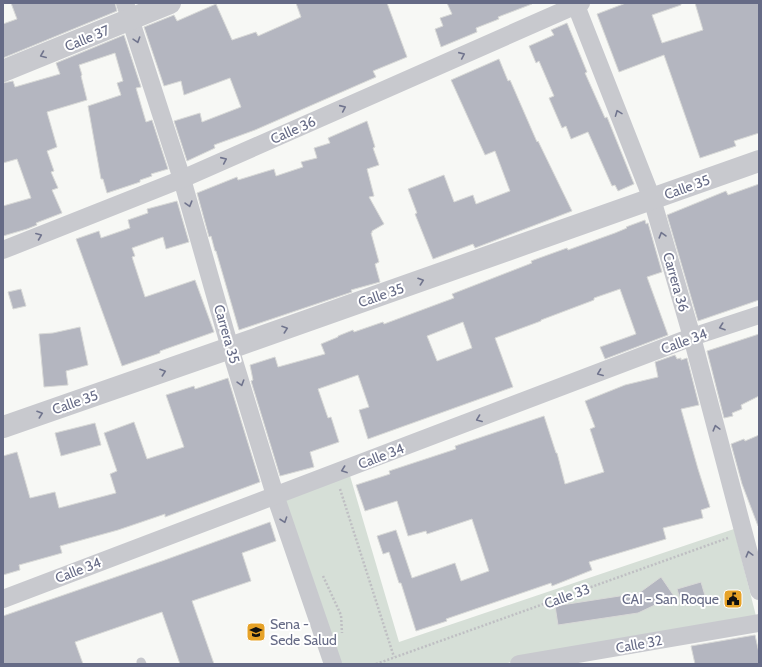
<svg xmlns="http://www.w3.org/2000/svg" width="762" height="667" font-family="Cabin,sans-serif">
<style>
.green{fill:#d6dfd7}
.building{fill:#b4b6c0;stroke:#d8d9d7;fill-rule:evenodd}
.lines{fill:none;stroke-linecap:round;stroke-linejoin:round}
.path{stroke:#bfbfc3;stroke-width:2.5;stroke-dasharray:2 2;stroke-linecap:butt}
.service{stroke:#c8c9ce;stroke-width:9}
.minor{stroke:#c8c9ce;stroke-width:18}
.tertiary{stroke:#c8c9ce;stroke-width:22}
.oneway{stroke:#70748d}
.labels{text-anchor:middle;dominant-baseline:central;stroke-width:4;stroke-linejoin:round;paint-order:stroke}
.street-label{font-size:14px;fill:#666b86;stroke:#fff}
.poi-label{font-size:14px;fill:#666b86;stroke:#fff;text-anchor:end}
</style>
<rect width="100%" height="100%" fill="#f7f8f5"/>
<!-- green -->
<polygon class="green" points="348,469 399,642 734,529 756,616 502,664 333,664 275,495"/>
<!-- building -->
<g class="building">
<polygon points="11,3 115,3 117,11 3,58 3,24 17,19"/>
<polygon points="296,3 387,3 407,57 373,71 376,77 255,130 214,145 215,148 187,161 174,121 200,113 202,122 241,107 230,78 184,95 181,81 164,86 144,27 174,15 177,21 216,4 232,40 256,32 258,36 301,17"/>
<polygon points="447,3 531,3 532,4 498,17 499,19 476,28 477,32 441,47 435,29 443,26 440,18 452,14"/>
<polygon points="626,3 681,3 681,5 652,15 662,43 703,30 695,3 759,3 759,133 734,141 736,146 700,158 664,55 619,72 597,14"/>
<polygon points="567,23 587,72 585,73 605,118 607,117 634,184 618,191 615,185 612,186 588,132 571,139 566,126 562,128 549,98 554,96 539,61 536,63 529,46 554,35 551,30"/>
<polygon points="124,35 141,87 136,88 146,122 152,120 168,169 151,174 152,176 140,180 140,182 107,193 103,179 101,179 88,106 121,95 117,83 123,81 115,53 79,65 82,75 81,76 87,100 47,112 57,147 47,151 54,171 51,172 58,188 52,190 62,213 36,223 37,225 27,229 3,236 3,206 31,198 17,159 3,163 3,83 13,81 15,87 60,74 56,63"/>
<polygon points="499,59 508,81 510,80 537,142 538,141 572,211 475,248 473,244 433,259 415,214 417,213 408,189 444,175 454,202 473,195 476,204 510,191 495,151 485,155 451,80"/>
<polygon points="367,121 375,147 373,148 379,165 367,169 374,196 369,197 384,224 372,231 372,233 371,233 379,262 375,264 380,282 351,290 352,292 239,330 216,251 215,251 211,236 209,237 197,193 237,177 238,180 274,169 276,176 303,167 301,162 317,158 314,148 330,143 328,138"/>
<polygon points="759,184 759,300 698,321 667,215 726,191 728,195"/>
<polygon points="177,201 189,242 166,249 163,237 132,248 135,256 132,257 145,297 195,280 214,332 160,351 160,353 122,366 76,239 99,231 101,238 130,228 128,220 148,213 147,209"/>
<path d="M645,220L646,224L648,223L662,272L647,277L668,335L605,359L600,347L636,334L620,289L594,298V300L541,320V321L495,338L513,387L368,439L359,410L369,407L358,375L318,389L328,418L331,417L339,442L310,452L314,467L280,476L251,381L253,380L250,365L275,357L278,367L325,354L321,344L338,337V336L353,330L354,332L383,322L384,324L454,298L452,294L532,263L531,261L567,248L568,250L615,233L627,228L626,227ZM463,322L472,348L437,361L427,336Z"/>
<polygon points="21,289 26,306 13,309 8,292"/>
<polygon points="80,327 88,365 66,371 68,385 44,387 39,334 53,333"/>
<polygon points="759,334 759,396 741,405 742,409 732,413 733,416 724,418 707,351"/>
<polygon points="675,355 677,359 681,358 681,360 687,358 699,405 681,409 698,469 710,507 701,510 703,518 663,528 666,539 589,562 592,570 552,586 551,583 446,619 447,621 416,631 401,583 399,583 389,552 383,554 377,536 396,530 412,578 455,563 461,581 489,571 472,519 427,534 426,531 408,536 397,501 365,511 356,485 390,474 389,471 456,449 455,446 544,416 556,453 557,453 565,484 604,472 590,429 595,427 585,401 625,385 658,377 655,362"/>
<polygon points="228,378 260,482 165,517 165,514 118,530 60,546 62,553 19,565 20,570 3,575 3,456 17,452 30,498 55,492 59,508 116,493 110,474 117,471 104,433 134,422 147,459 184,447 166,395 194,386 195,389"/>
<polygon points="95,423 101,445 61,456 55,433"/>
<polygon points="759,435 759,526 758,526 742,484 731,444 744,439 745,441"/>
<polygon points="270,522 276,541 242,553 251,581 192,601 214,664 180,664 162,612 75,642 83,664 3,664 3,616 162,561"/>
<polygon points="661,577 674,596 638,613 558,625 555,606 639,593"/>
<polygon points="701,582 706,599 682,606 677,589"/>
<polygon points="755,635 759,653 759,664 695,664 691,646"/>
</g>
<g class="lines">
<!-- path -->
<g class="path">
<polyline points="340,489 394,657"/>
<polyline points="323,576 341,615 342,633"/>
<polyline points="376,664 728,538"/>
</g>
<!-- service -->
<polyline class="service" points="141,662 142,664"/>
<!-- minor -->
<g class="minor">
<polyline points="125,3 182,179 230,348 275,495 333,664"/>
<polyline points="575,3 652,199 692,337 759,591"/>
<polyline points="3,250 182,179 581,3"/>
<polyline points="3,599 692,337 759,315"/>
<polyline points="519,664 759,623"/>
</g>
<!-- tertiary -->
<g class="tertiary">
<polyline points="3,71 170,3"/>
<polyline points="3,427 230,348 759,161"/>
</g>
</g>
<!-- one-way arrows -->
<defs><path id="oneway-chevron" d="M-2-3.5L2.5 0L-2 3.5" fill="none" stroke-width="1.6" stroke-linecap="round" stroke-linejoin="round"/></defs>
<g class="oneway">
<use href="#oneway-chevron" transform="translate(137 40) rotate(72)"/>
<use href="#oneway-chevron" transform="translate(43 55) rotate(158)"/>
<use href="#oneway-chevron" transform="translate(462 55) rotate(-24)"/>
<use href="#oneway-chevron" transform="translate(343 108) rotate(-24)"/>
<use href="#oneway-chevron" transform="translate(618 113) rotate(-111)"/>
<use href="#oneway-chevron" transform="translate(224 160) rotate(-24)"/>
<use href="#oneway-chevron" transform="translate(189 204) rotate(74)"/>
<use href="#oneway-chevron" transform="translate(662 235) rotate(-106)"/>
<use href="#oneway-chevron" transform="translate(39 236) rotate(-22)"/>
<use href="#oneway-chevron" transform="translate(421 281) rotate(-19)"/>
<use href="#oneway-chevron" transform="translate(722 327) rotate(161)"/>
<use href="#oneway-chevron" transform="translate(285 329) rotate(-19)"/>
<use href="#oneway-chevron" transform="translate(163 372) rotate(-19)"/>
<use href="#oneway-chevron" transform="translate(600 373) rotate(159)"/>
<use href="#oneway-chevron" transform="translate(241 383) rotate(73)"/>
<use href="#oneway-chevron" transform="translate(40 414) rotate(-19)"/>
<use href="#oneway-chevron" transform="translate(479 419) rotate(159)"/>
<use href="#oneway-chevron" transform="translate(716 428) rotate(-105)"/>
<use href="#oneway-chevron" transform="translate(344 470) rotate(160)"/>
<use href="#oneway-chevron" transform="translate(284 520) rotate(71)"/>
<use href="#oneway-chevron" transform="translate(749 554) rotate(-105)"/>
</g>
<!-- icons -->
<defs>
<g id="civic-square" transform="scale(1)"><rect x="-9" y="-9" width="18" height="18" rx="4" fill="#e6a227" stroke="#fff"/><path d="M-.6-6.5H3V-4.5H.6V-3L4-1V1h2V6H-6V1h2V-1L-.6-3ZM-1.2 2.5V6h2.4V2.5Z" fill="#111"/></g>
<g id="university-square" transform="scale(1)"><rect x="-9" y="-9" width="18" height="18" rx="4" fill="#e6a227" stroke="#fff"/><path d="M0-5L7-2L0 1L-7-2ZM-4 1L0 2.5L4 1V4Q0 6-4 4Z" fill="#111"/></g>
</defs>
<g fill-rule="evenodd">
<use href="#civic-square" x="733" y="599"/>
<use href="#university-square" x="256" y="632"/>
</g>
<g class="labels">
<!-- street labels -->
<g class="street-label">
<text transform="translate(87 38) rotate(-22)">Calle 37</text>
<text transform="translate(293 130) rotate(-24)">Calle 36</text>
<text transform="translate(687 187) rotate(-20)">Calle 35</text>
<text transform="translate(676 282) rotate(74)">Carrera 36</text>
<text transform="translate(381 295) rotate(-19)">Calle 35</text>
<text transform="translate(227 334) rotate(74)">Carrera 35</text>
<text transform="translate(684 341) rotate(-20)">Calle 34</text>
<text transform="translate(75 402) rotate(-19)">Calle 35</text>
<text transform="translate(381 456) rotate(-21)">Calle 34</text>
<text transform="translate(78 570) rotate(-21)">Calle 34</text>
<text transform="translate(567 596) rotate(-20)">Calle 33</text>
<text transform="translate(639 644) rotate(-10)">Calle 32</text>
</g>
<!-- poi labels -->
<g class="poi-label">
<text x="719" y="599">CAI - San Roque</text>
<text x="270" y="624" text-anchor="start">Sena -<tspan x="270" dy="16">Sede Salud</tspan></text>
</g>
</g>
<!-- border -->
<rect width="762" height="667" fill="none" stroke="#666b86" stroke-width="8"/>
</svg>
